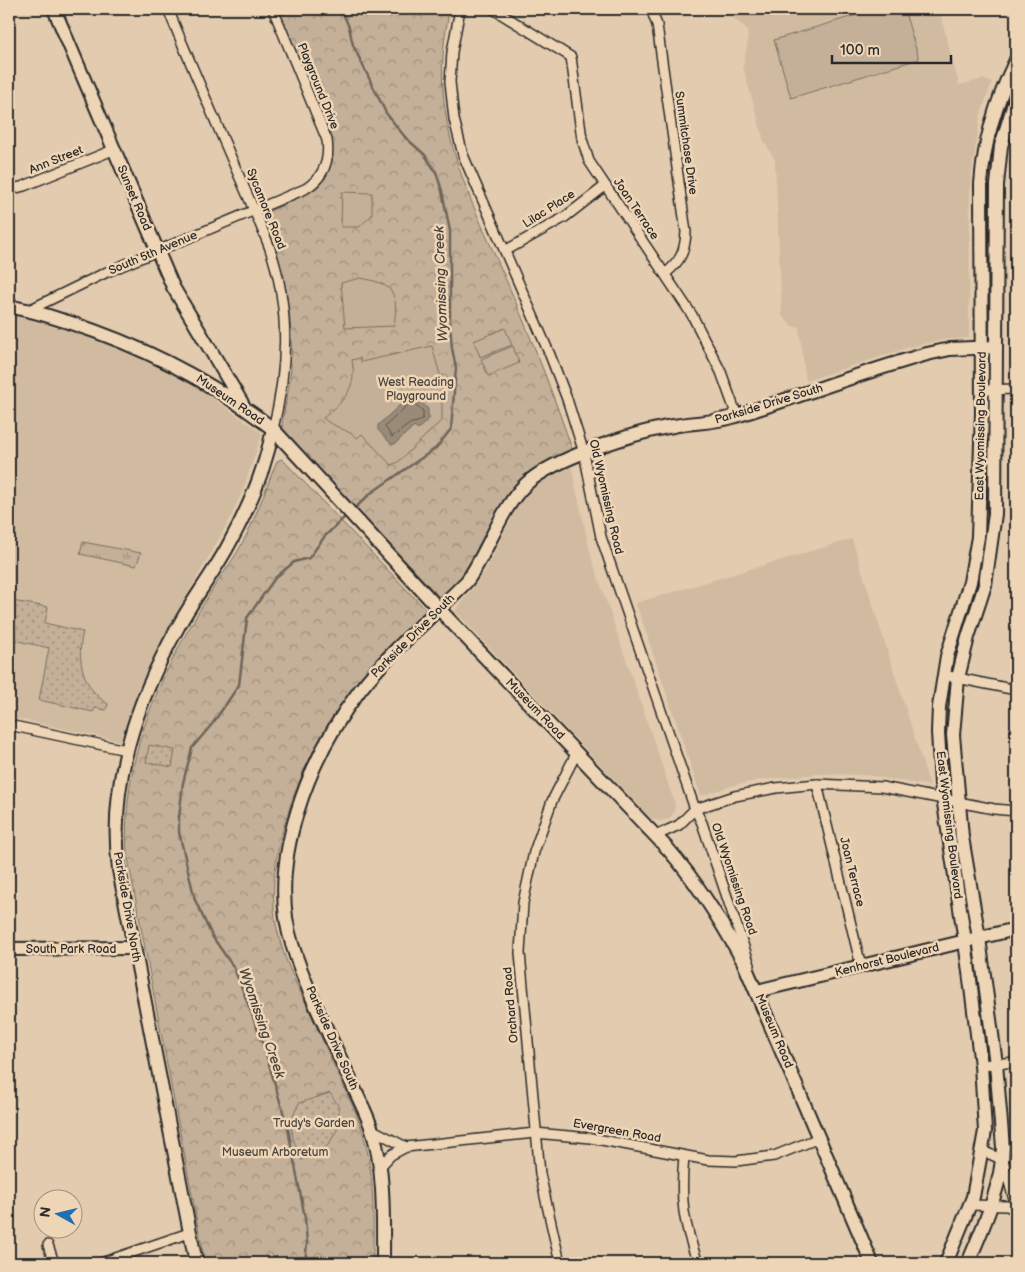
<svg xmlns="http://www.w3.org/2000/svg" width="1025" height="1272" font-family="'Balsamiq Sans',sans-serif">
<style>
.built{fill:#d0bba1}
.grass{fill:url(#grass-tufts);stroke:#786e62}
.park{fill:url(#park-crowns);stroke:#786e62}
.garden{fill:url(#garden-dots);stroke:#786e62}
.pitch{fill:#c4b098;stroke:#786e62}
.water{fill:#9a8b79;stroke:#6e655a}
.lines{fill:none;stroke-linecap:round;stroke-linejoin:round}
.shore{stroke:#57514a;stroke-width:1}
.stream{stroke:#6e655a;stroke-width:2.5}
.street-casing{stroke:#2b2b2b;stroke-width:12}
.secondary-casing{stroke:#2b2b2b;stroke-width:16}
.street{stroke:#eed5b6;stroke-width:9}
.secondary{stroke:#eed5b6;stroke-width:12}
.labels{text-anchor:middle;dominant-baseline:central;stroke-width:5;stroke-linejoin:round;paint-order:stroke}
.street-label{font-size:12px;fill:#2b2b2b;stroke:#eed5b6}
.park-label{font-size:12px;fill:#4a4641;stroke:#eed5b6}
.water-label{font-size:14px;font-style:italic;fill:#47433e;stroke:#eed5b6}
</style>
<defs>
<pattern id="grass-tufts" width="24" height="20" patternUnits="userSpaceOnUse" patternTransform="scale(1.25)"><rect width="24" height="20" fill="#c4b098"/><path d="M3 7l-1-3M5 7V3M7 7l1-3M15 17l-1-3M17 17v-4M19 17l1-3" fill="none" stroke="#9f8f7c"/></pattern>
<pattern id="park-crowns" width="20" height="18" patternUnits="userSpaceOnUse" patternTransform="scale(1.25)"><rect width="20" height="18" fill="#c4b098"/><path d="M2 6a3 3 0 1 1 6 0M12 15a3 3 0 1 1 6 0" fill="none" stroke="#9f8f7c"/></pattern>
<pattern id="garden-dots" width="8" height="8" patternUnits="userSpaceOnUse" patternTransform="scale(1.25)"><rect width="8" height="8" fill="#c4b098"/><path d="M2 2h.1M6 6h.1" fill="none" stroke="#9f8f7c" stroke-width="1.8" stroke-linecap="round"/></pattern>
</defs>
<rect width="100%" height="100%" fill="#e2cbae"/>
<filter id="ink" filterUnits="userSpaceOnUse"><feTurbulence type="fractalNoise" baseFrequency=".02" numOctaves="2"/><feDisplacementMap in="SourceGraphic" scale="10" xChannelSelector="R" yChannelSelector="G"/><feConvolveMatrix kernelMatrix="1 2 1 2 8 2 1 2 1" color-interpolation-filters="sRGB"/></filter>
<g filter="url(#ink)">
<!-- built -->
<g class="built">
<polygon points="732,9 939,9 959,85 982,79 992,82 980,116 970,185 969,338 949,339 913,346 806,381 799,327 792,326 782,316 775,160 764,141 743,67 748,40 747,29 735,20"/>
<polygon points="9,313 124,348 171,369 262,433 244,487 231,517 154,654 120,741 9,717"/>
<polygon points="571,466 591,556 675,804 674,812 669,819 660,821 650,818 455,611 484,573 517,507 527,493 549,476"/>
<polygon points="852,539 930,786 866,775 816,774 761,780 731,786 701,796 636,603"/>
</g>
<!-- grass -->
<polygon class="grass" points="83,542 141,553 136,566 80,554"/>
<!-- park -->
<g class="park">
<path d="M278,9H450C424,121 470,196 513,296C535,347 555,399 573,452L539,467L475,566L441,599L283,430L282,423C285,405 290,386 291,367C294,313 282,264 262,215L316,189L325,179L333,156L330,133Z"/>
<path d="M282,459L427,611C398,637 370,664 347,696C304,754 259,860 278,933C284,960 297,985 309,1010C324,1044 340,1079 356,1113C376,1162 373,1212 373,1263H205L127,854C121,757 159,676 209,595C218,580 229,566 238,551C255,522 264,492 277,461Z"/>
</g>
<!-- garden -->
<g class="garden">
<path d="M12,601L48,607L45,623L83,632C76,659 83,689 108,704L106,710L95,708L93,712L39,700L49,648L9,639V618Z"/>
<polygon points="149,745 175,750 172,767 146,762"/>
<path d="M330,1093L339,1107L338,1128L329,1144L315,1156L301,1160C292,1135 286,1128 299,1103Z"/>
</g>
<!-- pitch -->
<g class="pitch">
<polygon points="876,9 904,9 919,59 791,98 774,40"/>
<polygon points="342,192 372,193 372,215 359,227 341,227"/>
<path d="M360,278C393,283 399,293 394,326L345,328L341,283Z"/>
<polygon points="505,328 512,345 480,357 474,341"/>
<path d="M432,346L442,382V420L398,462L391,465L362,434L357,438C347,429 333,427 323,418C343,403 358,387 352,360L360,358L361,362Z"/>
<polygon points="513,346 519,363 488,376 481,359"/>
</g>
<!-- water -->
<polygon class="water" points="411,395 415,395 428,409 428,415 430,418 418,429 414,426 395,444 391,444 378,430 378,425"/>
<g class="lines">
<!-- shore -->
<polygon class="shore" points="412,401 423,411 423,418 418,422 411,423 392,437 385,427"/>
<!-- stream -->
<g class="stream">
<polyline points="341,9 349,27 353,45 386,113 405,137 425,155 436,172 442,191 450,231 450,325 452,348 456,368 451,429 436,448 371,493 353,510"/>
<polyline points="298,1263 305,1258"/>
<polyline points="305,1263 307,1243 305,1218 288,1129 264,1047 247,1001 234,968 212,936 195,900 179,832 179,818 183,783 192,748 213,723 239,685 247,618 275,578 294,562 309,558 325,536 347,515"/>
</g>
<!-- street casing -->
<g class="street-casing">
<g id="street">
<path d="M168,9C188,58 209,106 230,155C243,186 257,215 269,246C290,305 288,369 273,429"/>
<polyline points="460,9 452,52 450,82 454,119 463,155 550,355 567,399 584,453 601,537 695,809 702,823 750,965"/>
<polyline points="493,9 571,57 582,139 589,161 692,315 721,372 737,416"/>
<path d="M651,9L657,25L686,232C685,251 681,261 665,274"/>
<polyline points="9,190 24,186 113,150"/>
<polyline points="505,251 565,217 605,186"/>
<path d="M29,310L107,272L305,189C323,178 330,161 327,140L273,9"/>
<polyline points="982,390 1016,389"/>
<polyline points="943,675 1016,690"/>
<polyline points="9,725 126,750"/>
<polyline points="817,784 861,966"/>
<polyline points="655,836 679,825 695,809 735,796 776,788 817,784 882,787 994,809 1016,811"/>
<polyline points="981,1065 1016,1062"/>
<polyline points="373,1130 406,1147"/>
<polyline points="983,1151 1003,1160 1016,1207"/>
<path d="M684,1156C680,1200 683,1222 698,1263"/>
<polyline points="379,1168 391,1155 406,1147 535,1133 591,1138 708,1160 736,1161 774,1156 819,1138"/>
<polyline points="970,1205 1007,1206 1016,1210"/>
<polyline points="48,1245 54,1263"/>
<polyline points="101,1263 189,1233"/>
<polyline points="560,1263 540,1174 520,953 523,903 534,852 552,801 577,752"/>
</g>
</g>
<!-- secondary casing -->
<g class="secondary-casing">
<g id="secondary">
<polyline points="54,9 173,287 242,403"/>
<path d="M9,307C29,309 48,316 68,322C143,346 211,381 273,429L439,609L668,849C698,883 721,921 743,961L872,1263"/>
<polyline points="9,949 134,948"/>
<polyline points="757,991 1016,929"/>
<path d="M196,1263L119,870C108,783 136,702 178,627C193,599 213,574 228,546C248,510 265,470 273,429"/>
<path d="M383,1263C383,1223 385,1169 372,1130C368,1116 360,1102 354,1088C333,1041 307,993 292,944C266,862 310,756 360,690C391,650 432,617 467,581C488,552 501,507 526,484C552,459 636,432 673,426C694,422 715,423 736,416C800,396 863,372 927,354L950,349L996,347"/>
<path d="M946,1263L973,1197L985,1131L981,1065L965,941L941,784L938,732L939,707L947,656L970,582L978,537L982,412L981,184C984,139 997,99 1016,60"/>
<path d="M968,1263C983,1227 1002,1187 1003,1147L996,1064L979,938L962,837L953,735L958,678L968,637L985,585L995,514L997,185L1001,146L1016,97"/>
</g>
</g>
<!-- street -->
<use href="#street" class="street"/>
<!-- secondary -->
<use href="#secondary" class="secondary"/>
</g>
</g>
<g class="labels">
<!-- street labels -->
<g class="street-label">
<text transform="translate(318 86) rotate(68)">Playground Drive</text>
<text transform="translate(686 143) rotate(82)">Summitchase Drive</text>
<text transform="translate(56 160) rotate(-22)">Ann Street</text>
<text transform="translate(134 198) rotate(67)">Sunset Road</text>
<text transform="translate(266 209) rotate(68)">Sycamore Road</text>
<text transform="translate(549 209) rotate(-33)">Lilac Place</text>
<text transform="translate(636 209) rotate(56)">Joan Terrace</text>
<text transform="translate(153 253) rotate(-23)">South 5th Avenue</text>
<text transform="translate(230 400) rotate(34)">Museum Road</text>
<text transform="translate(769 404) rotate(-17)">Parkside Drive South</text>
<text transform="translate(981 426) rotate(-89)">East Wyomissing Boulevard</text>
<text transform="translate(606 497) rotate(77)">Old Wyomissing Road</text>
<text transform="translate(413 636) rotate(-45)">Parkside Drive South</text>
<text transform="translate(535 709) rotate(46)">Museum Road</text>
<text transform="translate(949 825) rotate(83)">East Wyomissing Boulevard</text>
<text transform="translate(852 872) rotate(76)">Joan Terrace</text>
<text transform="translate(734 879) rotate(71)">Old Wyomissing Road</text>
<text transform="translate(127 907) rotate(80)">Parkside Drive North</text>
<text x="71" y="949">South Park Road</text>
<text transform="translate(887 960) rotate(-14)">Kenhorst Boulevard</text>
<text transform="translate(511 1005) rotate(-95)">Orchard Road</text>
<text transform="translate(774 1031) rotate(67)">Museum Road</text>
<text transform="translate(332 1038) rotate(66)">Parkside Drive South</text>
<text transform="translate(617 1131) rotate(10)">Evergreen Road</text>
</g>
<!-- park labels -->
<g class="park-label">
<text x="416" y="382">West Reading<tspan x="416" dy="14">Playground</tspan></text>
<text x="314" y="1123">Trudy's Garden</text>
<text x="275" y="1152">Museum Arboretum</text>
</g>
<!-- water labels -->
<g class="water-label">
<text transform="translate(441 284) rotate(-92)">Wyomissing Creek</text>
<text transform="translate(262 1023) rotate(71)">Wyomissing Creek</text>
</g>
</g>
<!-- margin -->
<rect width="1025" height="1272" fill="none" stroke="#eed5b6" stroke-width="30"/>
<rect x="15" y="15" width="995" height="1242" fill="none" stroke="#2b2b2b" stroke-width="2" filter="url(#ink)"/>
<!-- north arrow -->
<g transform="translate(58 1214) rotate(278)"><circle r="24" fill="#eed5b6" stroke="#a0917e"/>
<path d="M0-4L9 19L0 12L-9 19Z" fill="#1f6fb2"/>
<text y="-8" font-size="14" font-weight="bold" text-anchor="middle" fill="#2b2b2b">N</text>
</g>
<!-- scale -->
<path d="M832 55v8h119v-8" fill="none" stroke="#2b2b2b" stroke-width="2.5"/>
<text x="840" y="55" font-size="15" fill="#2b2b2b" stroke="#eed5b6" stroke-width="4" paint-order="stroke">100 m</text>
</svg>
